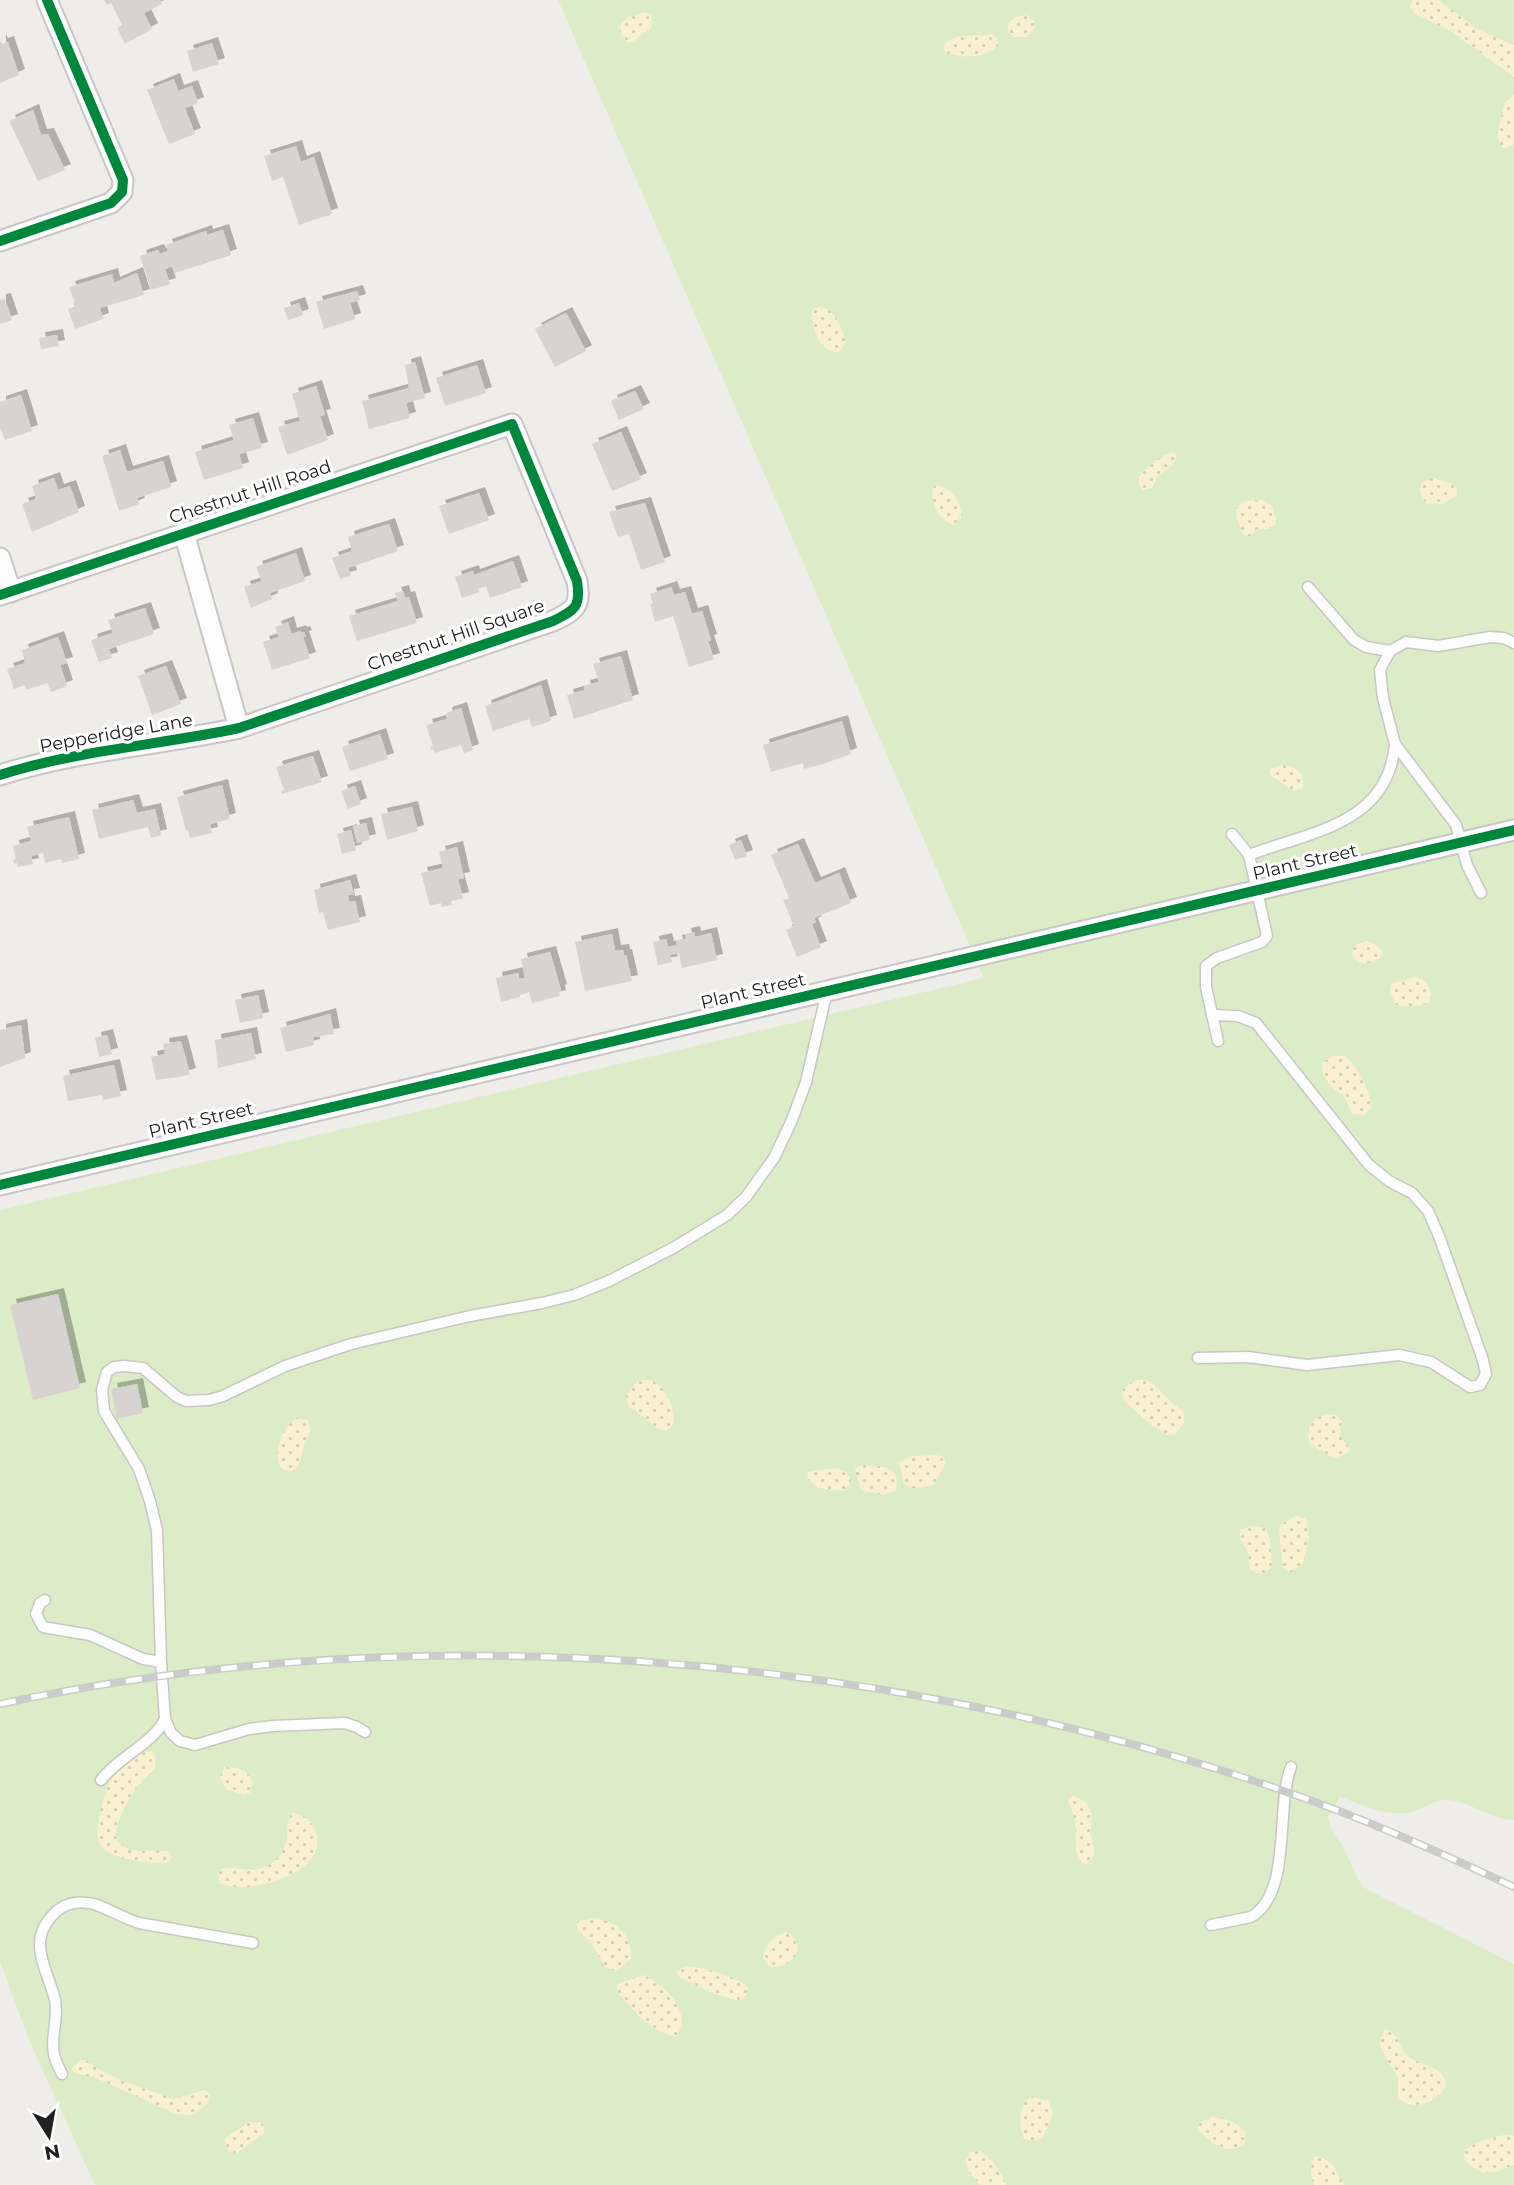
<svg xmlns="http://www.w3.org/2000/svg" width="1514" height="2185" font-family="Montserrat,sans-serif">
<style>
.grass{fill:#dbecc7}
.sand{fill:url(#sand-dots)}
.building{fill:#d6d3d0;filter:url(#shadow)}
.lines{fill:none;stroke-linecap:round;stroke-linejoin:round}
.service-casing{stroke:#c8c7c5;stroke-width:13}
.minor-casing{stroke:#c8c7c5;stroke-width:23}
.service{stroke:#fdfcfc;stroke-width:10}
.minor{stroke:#fdfcfc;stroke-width:19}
.rail-casing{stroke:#cbcbca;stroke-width:8}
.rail{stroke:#fff;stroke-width:5;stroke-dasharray:16;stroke-linecap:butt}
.cycleway-casing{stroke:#fff;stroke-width:15}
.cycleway{stroke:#00873e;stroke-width:10}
.labels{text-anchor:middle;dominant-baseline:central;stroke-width:6;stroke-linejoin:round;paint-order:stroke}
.street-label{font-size:18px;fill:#212121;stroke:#fff}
</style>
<defs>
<pattern id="sand-dots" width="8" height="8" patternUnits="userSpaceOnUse" patternTransform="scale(1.75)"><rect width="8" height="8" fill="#f8f0ce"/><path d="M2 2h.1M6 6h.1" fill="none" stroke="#d4ceb1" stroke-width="1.8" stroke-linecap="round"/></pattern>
<filter id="shadow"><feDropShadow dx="6" dy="-6" stdDeviation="0" flood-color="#0004"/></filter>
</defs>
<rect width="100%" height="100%" fill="#efede9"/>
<!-- grass -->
<path class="grass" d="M558,0H1514V1820C1488,1819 1473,1802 1448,1800C1434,1800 1425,1808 1412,1812C1387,1818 1363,1805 1340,1797L1328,1817C1330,1830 1336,1836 1343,1847C1350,1860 1354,1874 1363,1887L1514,1964V2185H95L29,2040L0,1962V1210L984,978Z"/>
<!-- sand -->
<g class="sand">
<polygon points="1412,0 1439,0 1479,30 1514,45 1514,77 1449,30 1414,13 1410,8"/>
<polygon points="644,12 652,16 652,27 634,41 627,43 620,33 621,24 627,18"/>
<polygon points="1026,15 1034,21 1035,29 1027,37 1013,37 1008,31 1008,24 1014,17"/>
<path d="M991,34L997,38L998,45C987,59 962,58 946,53L943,48C948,31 977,38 991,34Z"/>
<polygon points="1514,95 1514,144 1504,149 1499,144 1498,131 1505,102"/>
<path d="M821,306C837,311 841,329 846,343L839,352C819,354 811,325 812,310Z"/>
<path d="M1174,452L1177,456L1173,465L1158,476L1152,488L1142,490L1138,481C1141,469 1162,455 1174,452Z"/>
<polygon points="1433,478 1450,483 1457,489 1457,495 1443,504 1426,503 1420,492 1421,483"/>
<path d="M936,485C950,486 961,502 962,516L953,525C939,520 931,504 932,490Z"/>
<polygon points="1263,500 1272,506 1277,523 1268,529 1257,529 1251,536 1243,535 1237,518 1236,507 1246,501"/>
<path d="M1281,765C1296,766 1305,772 1303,788L1294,791L1270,775V769Z"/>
<path d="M1366,941L1375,944L1382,951V957C1357,975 1338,947 1366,941Z"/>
<path d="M1416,977C1428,981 1433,989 1430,1001C1422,1007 1404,1008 1395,1004L1390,991L1391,983Z"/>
<path d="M1333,1056H1344C1355,1061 1373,1096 1371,1108L1364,1115L1352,1114L1345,1097L1331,1087L1323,1074L1322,1063Z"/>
<path d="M651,1380C666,1387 676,1408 673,1425L666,1431L656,1428L643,1416L628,1406L626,1395C633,1384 638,1379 651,1380Z"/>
<path d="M1136,1380C1153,1378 1155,1387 1166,1397C1172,1403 1178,1407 1184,1413V1423L1176,1434L1168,1435L1151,1425L1124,1401L1122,1395L1123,1388Z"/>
<path d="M1327,1414L1336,1415L1342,1421L1340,1435L1349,1448L1348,1452L1334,1459L1309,1443C1306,1428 1312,1418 1327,1414Z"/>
<path d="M297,1418L308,1420C313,1430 309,1436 304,1445C301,1452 302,1460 298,1466C292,1475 279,1471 278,1461C275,1445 284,1426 297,1418Z"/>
<polygon points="935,1455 942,1456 946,1462 934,1485 914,1488 904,1485 899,1462 912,1456"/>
<path d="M864,1465C883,1467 901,1464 896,1491L884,1495L861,1491L855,1470L858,1466Z"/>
<polygon points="837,1468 845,1471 851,1479 850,1485 842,1491 818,1488 807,1478 808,1472 811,1471"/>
<polygon points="1296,1516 1306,1519 1309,1538 1303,1564 1290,1573 1283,1568 1279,1532 1281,1524"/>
<polygon points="1252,1526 1265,1528 1270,1538 1272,1567 1263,1574 1256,1573 1250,1569 1248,1552 1240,1539 1240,1530"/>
<path d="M152,1751L155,1755V1769C135,1785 119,1811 115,1836C126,1858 149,1848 168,1851L172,1856L168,1863C152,1864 113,1860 102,1847C95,1839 97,1831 99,1821C105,1787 112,1757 152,1751Z"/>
<path d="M224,1767C238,1767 248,1769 253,1783L250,1793L241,1795L226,1789L220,1778Z"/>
<polygon points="1073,1795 1086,1802 1092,1814 1090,1834 1095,1851 1092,1859 1087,1864 1082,1863 1076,1852 1075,1820 1068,1799"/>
<path d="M293,1812C305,1815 313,1822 316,1834C329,1873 246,1897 220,1883L218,1873L223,1868C233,1867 242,1870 252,1870C273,1867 287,1854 287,1833C288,1824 288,1818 293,1812Z"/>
<path d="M591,1918C615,1919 632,1933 631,1959L617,1971L606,1968L592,1944L578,1930L576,1924L579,1921Z"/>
<path d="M787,1932C811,1945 790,1971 769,1966L763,1958C765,1944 774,1935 787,1932Z"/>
<path d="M686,1966C703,1967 736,1976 748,1987L747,1994L741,2000H735L709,1992L679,1977L677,1971Z"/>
<path d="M643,1975C664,1984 694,2013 676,2036C652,2034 631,2009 617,1991V1984Z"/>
<path d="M1385,2029C1401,2033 1397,2048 1409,2057C1422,2067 1445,2065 1446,2086C1437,2103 1413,2112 1398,2098V2077L1385,2057L1379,2042Z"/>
<polygon points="81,2060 87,2061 100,2070 123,2081 174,2099 204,2090 210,2094 209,2102 194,2115 176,2114 96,2078 75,2073 71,2068"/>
<path d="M1032,2097L1049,2101L1053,2115L1043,2138L1032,2141L1024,2139C1018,2126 1018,2102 1032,2097Z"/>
<path d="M1212,2117C1225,2118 1237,2122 1246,2133L1245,2144C1229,2157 1208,2143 1198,2128L1199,2123Z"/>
<polygon points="260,2122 264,2126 264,2133 237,2153 229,2152 224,2139 249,2122"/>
<path d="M1504,2135L1514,2136V2165C1489,2174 1482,2180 1463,2157L1466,2149L1485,2139Z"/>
<path d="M977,2150C990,2154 1001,2172 1006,2185H980L969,2172L965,2161L970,2153Z"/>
<path d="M1319,2156L1332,2164L1344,2185H1314C1310,2176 1310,2166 1314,2157Z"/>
</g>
<!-- building -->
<g class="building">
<polygon points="104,0 160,0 162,4 144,13 152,29 125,44 117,28 122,25 111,3 107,5"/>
<polygon points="0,40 2,44 8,42 19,75 0,83"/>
<polygon points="212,43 219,64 193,72 187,51"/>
<polygon points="174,79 178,91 192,86 198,103 185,108 195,134 169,144 147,90"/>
<polygon points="33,110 41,135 48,134 65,170 38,181 9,121"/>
<polygon points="296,146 301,162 314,157 332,214 299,225 283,177 272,181 264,156"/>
<polygon points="223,230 231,255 175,273 173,266 165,269 170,284 151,290 140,256 158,250 160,254 168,251 166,245 206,231 207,235"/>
<polygon points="137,273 144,295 100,308 103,319 75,329 68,309 76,306 69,287 112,274 114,283"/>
<polygon points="357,291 360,300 350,303 355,319 324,329 316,302"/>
<polygon points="5,299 12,320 0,324 0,300"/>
<polygon points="299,303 303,315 288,320 284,308"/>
<polygon points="566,313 586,351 555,367 535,329"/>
<polygon points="57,335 59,346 41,349 39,338"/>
<polygon points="415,362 425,398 406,403 410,418 369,429 362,401 409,388 405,365"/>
<polygon points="477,365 486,393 445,406 436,378"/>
<polygon points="316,386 325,415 320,416 328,440 287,455 278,427 300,421 292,394"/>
<polygon points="635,391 644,409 619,420 611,401"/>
<polygon points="21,395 32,431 5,440 0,427 0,402"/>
<polygon points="253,418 262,448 239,454 243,468 204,480 195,452 234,440 229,425"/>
<polygon points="621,432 641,479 612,491 592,444"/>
<polygon points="120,450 127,472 163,461 171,487 137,498 139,504 119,511 102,456"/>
<polygon points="54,478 58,490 70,486 79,512 32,532 22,504 36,499 32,486"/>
<polygon points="479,493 489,520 449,534 439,506"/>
<polygon points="645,503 665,562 641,570 629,534 618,537 609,512"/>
<polygon points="389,524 398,551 348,568 351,576 340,579 332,558 352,551 348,537"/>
<polygon points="296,553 305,581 270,593 272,599 251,608 244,587 262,581 256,567"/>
<polygon points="513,561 522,587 490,598 486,586 478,589 479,592 462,598 455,577 473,571 474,575"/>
<polygon points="671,587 674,595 685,592 692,614 702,611 711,640 708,641 714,659 689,667 673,616 655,622 650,604 653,603 650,594"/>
<polygon points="403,591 405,598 409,597 417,623 357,641 349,616 398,601 395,593"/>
<polygon points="145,608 154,634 109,649 112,658 99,662 91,640 113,633 108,620"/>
<polygon points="288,622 291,634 300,631 301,633 304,632 306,636 303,637 310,658 272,670 263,642 279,637 275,627"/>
<polygon points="58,637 67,663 60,665 67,686 51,692 48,683 26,690 25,685 14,689 7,669 25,663 22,650"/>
<polygon points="621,656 633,700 574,719 567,695 585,690 584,686 599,682 593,664"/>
<polygon points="166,666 181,704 152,715 138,676"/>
<polygon points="541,685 551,721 532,727 529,719 493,731 485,706"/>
<polygon points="461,708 473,750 464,753 461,745 435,753 434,750 431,750 430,747 433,746 426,725 447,719 446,713"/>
<polygon points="842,721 851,754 820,765 804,769 803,763 771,772 763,745"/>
<polygon points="380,734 388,759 350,771 342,747"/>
<polygon points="313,756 322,782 282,794 281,791 284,790 276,767"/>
<polygon points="222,785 230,819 210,824 212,833 190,838 188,830 186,831 177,797"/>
<polygon points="355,786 361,804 348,809 341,791"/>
<polygon points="133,800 137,813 155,809 161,835 151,838 148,827 99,839 92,810"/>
<polygon points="412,807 418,831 387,840 381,814"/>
<polygon points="69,817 79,859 62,863 61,859 45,863 43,853 31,856 33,864 18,867 17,863 14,864 13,860 16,859 13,846 31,841 27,827"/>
<polygon points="366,823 370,840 357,843 353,826"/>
<polygon points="351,830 356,850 342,854 337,834"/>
<polygon points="741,840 747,856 735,860 729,845"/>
<polygon points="798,844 815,883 839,873 851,903 814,918 816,922 812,924 821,947 797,957 786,930 794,926 783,900 789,898 771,855"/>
<polygon points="457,847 464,878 458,879 463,898 451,901 452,905 442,907 441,903 430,906 421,873 443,868 439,852"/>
<polygon points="350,880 354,894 348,895 349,902 355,901 360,922 328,930 323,912 319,913 314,890"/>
<polygon points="694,932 695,937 711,933 717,960 682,968 679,953 670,955 672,962 658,965 653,942 666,939 668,947 677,945 676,941 686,939 685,934"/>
<polygon points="612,934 615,951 623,950 624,955 626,955 632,981 585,991 575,942"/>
<polygon points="550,952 561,990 559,991 560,996 532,1003 529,992 520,995 520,997 501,1002 496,978 518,973 519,979 525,978 521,959"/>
<polygon points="258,995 263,1018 240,1023 235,1000"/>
<polygon points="330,1014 334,1034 313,1037 314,1045 286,1052 280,1028"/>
<polygon points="21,1025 25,1058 0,1067 0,1030"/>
<polygon points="251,1033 256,1059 218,1068 215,1040"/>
<polygon points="107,1035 112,1054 99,1057 95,1038"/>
<polygon points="181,1041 190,1074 180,1077 156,1080 151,1057 165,1054 163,1044"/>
<polygon points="114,1065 121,1096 103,1100 102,1095 68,1101 63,1076"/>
<polygon points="58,1294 80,1388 33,1400 10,1305"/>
<polygon points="137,1384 143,1413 117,1419 111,1389"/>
</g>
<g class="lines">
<!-- service casing -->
<g class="service-casing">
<g id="service">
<polyline points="1308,587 1354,640 1366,647 1390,651"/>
<polyline points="1232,834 1249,855"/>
<polyline points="1481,893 1467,865 1456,825 1395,744 1383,698 1380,670 1390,651 1406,642 1438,646 1490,637 1504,638 1514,643"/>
<path d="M1218,1041L1206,987V966L1217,958L1262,942L1267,936L1249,855C1309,832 1388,825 1395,744"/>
<polyline points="1198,1358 1248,1357 1307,1365 1399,1355 1431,1362 1470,1387 1480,1385 1486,1374 1483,1360 1439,1236 1428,1211 1412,1193 1389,1181 1369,1165 1256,1023 1238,1016 1212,1015"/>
<polyline points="45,1600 40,1603 36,1614 43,1627 90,1635 143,1659 161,1662"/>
<polyline points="365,1732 357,1727 345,1723 273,1726 249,1729 195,1745 180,1741 171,1733 165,1719 161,1662 157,1530 150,1501 139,1469 104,1411 102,1390 107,1372 114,1367 125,1366 143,1368 177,1397 186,1401 209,1400 223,1396 285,1366 351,1344 470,1316 542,1303 574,1295 609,1281 673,1248 727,1215 746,1197 774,1158 792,1120 806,1082 827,991"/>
<path d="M101,1780C119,1756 153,1744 165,1719"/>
<path d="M1211,1925L1251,1917C1293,1892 1275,1807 1291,1767"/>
<path d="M62,2074C59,2068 55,2061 54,2054C50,2037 59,2019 55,2000C47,1967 24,1939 58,1910C68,1902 81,1901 94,1904C109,1909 123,1918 139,1923L253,1943"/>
</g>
</g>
<!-- minor casing -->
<g class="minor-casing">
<g id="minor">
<polyline points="0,241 111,203 122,192 123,180 47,0"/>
<polyline points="184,533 239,728"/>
<polyline points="0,558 11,592"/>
<path d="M0,595L512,424L577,581C581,606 576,610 553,621L239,728C160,745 78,750 0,775"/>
<polyline points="0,1185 1514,830"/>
</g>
</g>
<!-- service -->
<use href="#service" class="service"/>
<!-- minor -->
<use href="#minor" class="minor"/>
<!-- rail casing -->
<g class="rail-casing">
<path id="rail" d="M0,1704C417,1615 881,1652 1284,1791C1363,1818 1439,1852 1514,1887"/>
</g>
<!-- rail -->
<use href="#rail" class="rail"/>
<!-- cycleway casing -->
<g class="cycleway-casing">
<g id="cycleway">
<polyline points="0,241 111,203 122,192 123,180 47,0"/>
<path d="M0,595L512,424L577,581C581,606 576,610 553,621L239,728C160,745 78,750 0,775"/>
<polyline points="0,1185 1514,830"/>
</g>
</g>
<!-- cycleway -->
<use href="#cycleway" class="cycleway"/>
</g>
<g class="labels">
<!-- street labels -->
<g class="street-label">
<text transform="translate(250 492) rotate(-18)">Chestnut Hill Road</text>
<text transform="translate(456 635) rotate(-19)">Chestnut Hill Square</text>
<text transform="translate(116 733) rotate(-10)">Pepperidge Lane</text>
<text transform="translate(1305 862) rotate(-13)">Plant Street</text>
<text transform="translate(753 991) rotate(-13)">Plant Street</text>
<text transform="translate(201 1120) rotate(-13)">Plant Street</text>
</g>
</g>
<!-- north arrow -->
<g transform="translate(49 2136) rotate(169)" stroke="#ffffff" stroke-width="5" paint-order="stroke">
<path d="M0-5L12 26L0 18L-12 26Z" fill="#212121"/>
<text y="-10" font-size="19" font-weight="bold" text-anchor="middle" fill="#212121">N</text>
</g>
</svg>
